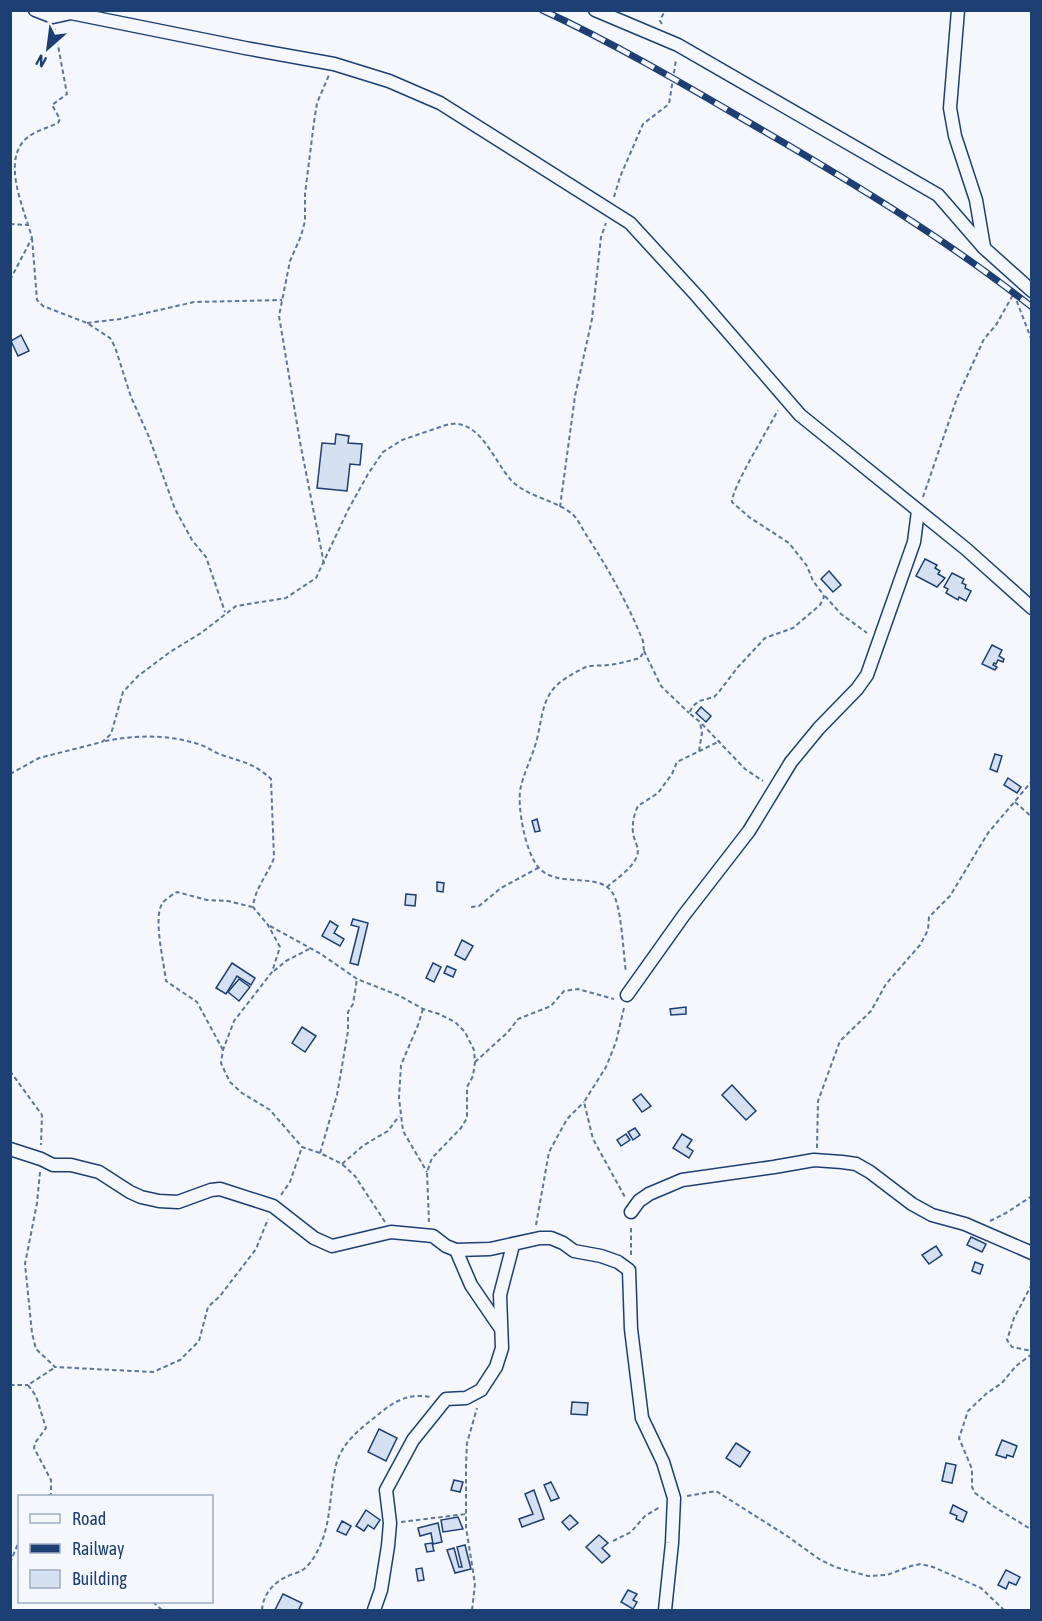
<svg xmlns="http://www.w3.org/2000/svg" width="1042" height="1621" font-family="'Asap Condensed',sans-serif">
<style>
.building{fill:#d5e0f0;stroke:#1d3f73;stroke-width:1.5}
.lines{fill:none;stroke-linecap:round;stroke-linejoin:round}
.street-casing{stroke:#1d3f73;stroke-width:15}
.path{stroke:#5e769c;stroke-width:2;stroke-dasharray:4.5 3;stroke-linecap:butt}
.street{stroke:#f4f7fb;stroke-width:12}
.rail-casing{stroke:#1d3f73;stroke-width:7}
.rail{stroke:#f4f7fb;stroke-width:4.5;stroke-dasharray:14;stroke-linecap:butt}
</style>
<rect width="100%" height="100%" fill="#f4f7fb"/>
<!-- building -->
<g class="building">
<polygon points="21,335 29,351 18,356 11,341"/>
<polygon points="336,434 349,436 348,443 362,444 360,465 350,464 347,491 317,488 322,443 335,444"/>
<polygon points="925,559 937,565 935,568 940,571 938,574 945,578 937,587 916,576"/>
<polygon points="829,571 841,585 833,592 821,579"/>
<polygon points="952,573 964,579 962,583 966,585 965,588 971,591 966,601 959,597 958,600 946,593 948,589 944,587"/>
<polygon points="992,645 1002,650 999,656 1004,659 1003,662 998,660 996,664 994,663 993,665 997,667 995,670 982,664"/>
<polygon points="701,707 711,716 706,722 696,713"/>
<polygon points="995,754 1002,756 997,772 990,769"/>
<polygon points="1008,778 1021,787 1017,793 1004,785"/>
<polygon points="537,819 540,831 535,832 532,821"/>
<polygon points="437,882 444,883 443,892 437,891"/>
<polygon points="406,894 416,895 415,906 405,905"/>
<polygon points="353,919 368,923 358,965 350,963 359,927 351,925"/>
<polygon points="330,921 338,926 334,933 344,939 340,946 322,936"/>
<polygon points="462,940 473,946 465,960 455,955"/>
<polygon points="232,963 255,978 251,985 237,976 226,994 216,988"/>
<polygon points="433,963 441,967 434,982 426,978"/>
<polygon points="447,966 456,970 453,977 444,973"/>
<polygon points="239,979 250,987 239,1001 228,992"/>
<polygon points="686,1007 686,1014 671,1015 670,1009"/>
<polygon points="302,1027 316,1036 305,1052 292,1043"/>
<polygon points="732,1085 756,1111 746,1120 722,1095"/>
<polygon points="641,1094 651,1106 642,1112 633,1100"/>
<polygon points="635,1128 640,1135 633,1140 628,1132"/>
<polygon points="626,1134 630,1140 621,1146 617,1140"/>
<polygon points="682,1134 692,1140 687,1147 693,1151 689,1158 673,1148"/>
<polygon points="971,1237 986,1244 982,1252 967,1245"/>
<polygon points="936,1246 942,1255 929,1264 922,1255"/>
<polygon points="975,1262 983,1265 980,1274 972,1271"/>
<polygon points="572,1402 588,1403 587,1415 571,1414"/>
<polygon points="379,1429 397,1438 386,1461 368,1452"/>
<polygon points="1002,1440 1017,1446 1013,1457 1007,1455 1006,1458 996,1455"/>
<polygon points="736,1443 750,1452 740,1467 726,1458"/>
<polygon points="946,1463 956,1465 952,1483 942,1481"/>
<polygon points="454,1480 463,1482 460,1492 451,1490"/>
<polygon points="551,1482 559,1498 551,1501 544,1485"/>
<polygon points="534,1490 544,1519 522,1527 519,1519 533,1514 525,1494"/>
<polygon points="953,1505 967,1512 963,1522 956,1519 957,1516 950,1513"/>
<polygon points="366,1510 380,1520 374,1529 368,1525 364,1531 356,1526"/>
<polygon points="570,1515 578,1523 569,1530 562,1522"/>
<polygon points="458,1517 463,1529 443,1532 441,1520"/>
<polygon points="342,1521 351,1526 346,1535 337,1531"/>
<polygon points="438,1523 442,1542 433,1544 431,1533 420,1536 418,1528"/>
<polygon points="599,1535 608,1543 602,1548 610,1556 602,1563 586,1547"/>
<polygon points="432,1543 434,1551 427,1552 425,1544"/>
<polygon points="465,1545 471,1569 455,1573 447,1550 454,1548 459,1567 462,1567 457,1547"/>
<polygon points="422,1568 424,1580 418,1581 416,1569"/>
<polygon points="1006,1570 1020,1577 1016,1585 1009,1582 1006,1589 998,1585"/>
<polygon points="628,1590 637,1594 633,1600 637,1602 633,1609 621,1602"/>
<polygon points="283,1594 302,1603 299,1609 301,1610 275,1610"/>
</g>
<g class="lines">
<!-- street casing -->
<g class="street-casing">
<g id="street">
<polyline points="35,10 53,17 71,13 245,48 334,64 389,81 440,103 630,223 697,296 800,415 966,549 1032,608"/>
<polyline points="595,10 678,45 938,195 984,248 1032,291"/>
<polyline points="958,10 950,108 955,136 976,200 984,247"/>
<polyline points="627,995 684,915 749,831 791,762 819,728 857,689 867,675 914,542 918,511"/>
<polyline points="10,1149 41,1159 53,1165 71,1165 99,1172 130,1192 141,1197 159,1201 178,1202 211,1190 220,1189 273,1206 314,1238 332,1246 391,1232 433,1236 446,1246 456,1250 490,1249 540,1238 551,1238 563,1243 574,1251 601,1256 618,1262 629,1270 631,1329 642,1418 663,1462 674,1498 672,1543 665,1610"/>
<polyline points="631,1212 639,1201 649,1194 682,1180 774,1167 814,1160 842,1162 856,1164 870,1172 912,1204 932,1215 965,1224 1032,1253"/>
<polyline points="456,1250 471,1285 499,1326"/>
<polyline points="374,1610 381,1590 388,1546 390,1523 386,1490 413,1440 446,1399 466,1398 481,1390 496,1367 502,1348 500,1295 513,1245"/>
</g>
</g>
<!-- path -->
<g class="path">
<polyline points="662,24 660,21 665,10"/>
<polyline points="614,197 620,177 643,124 669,104 676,60"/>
<polyline points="10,224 28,225"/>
<polyline points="32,238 37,300 43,306 87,323 110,338 115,347 131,397 149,437 175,509 192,540 206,557 225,612"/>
<path d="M10,280L32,238C24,208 0,159 28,137C37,130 48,128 58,123L60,119L52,105L67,94L55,29"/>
<polyline points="1014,294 1032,341"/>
<polyline points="87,323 120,319 194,302 282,300"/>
<polyline points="923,497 957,398 984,339 996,325 1014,293"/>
<polyline points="560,507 575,396 592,319 601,237 606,223"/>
<polyline points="324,564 300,442 279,316 290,261 301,236 305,221 305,194 314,122 317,103 329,75"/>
<polyline points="825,596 841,614 867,633"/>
<polyline points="644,651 661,686 689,713"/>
<polyline points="702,724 745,769 763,781"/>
<path d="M105,741C137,735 169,734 201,745C208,747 214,753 222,755C242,762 254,763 271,779L274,858C267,876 255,888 253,907L268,925L280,947L272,972L234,1021L223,1050L221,1063L225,1072L230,1082L242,1093L270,1110L302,1147L320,1153L342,1164L355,1176L385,1222"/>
<path d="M699,751L702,733L700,722L689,713L693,706L699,701L714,697L718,693L738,667L765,638L793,628L820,605L824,597L823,594L813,581L807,566L789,543L749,517L732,502C732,487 769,428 778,410"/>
<path d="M10,774L39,758L102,742L111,734L123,692L138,676L170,652L201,633L236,606L286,598L316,578L348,510L368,474L383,452L402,440L446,425C479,416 493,460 511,480C527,497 553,499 571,513C578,518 582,529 587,536C609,570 628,604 643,641L644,651L640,658C629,661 619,664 608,665C601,666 592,665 586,667C577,671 565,678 558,684C542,698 542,719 537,739C533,755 525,770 521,786C516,805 526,856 540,869C559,888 598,872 612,892C622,906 623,953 626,972"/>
<polyline points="1015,802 1032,817"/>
<path d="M607,887C616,879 633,868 637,856C640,848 634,841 633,833C632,824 634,814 638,806L658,793L672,774L677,762L720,741"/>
<polyline points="471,907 479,906 501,888 538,868"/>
<polyline points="270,926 321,954 357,979 400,996 423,1009 439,1014 455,1022 465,1032 474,1050 475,1062 473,1076 467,1087 467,1118 461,1128 432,1158 427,1172 429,1222"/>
<polyline points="274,971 286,961 309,949"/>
<polyline points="624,1008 616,1042 606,1067 584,1102 593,1139 626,1199"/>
<polyline points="423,1009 418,1025 401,1065 399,1098 403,1131 427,1172"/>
<path d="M223,1050L197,1002L166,981C164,963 153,918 162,904C164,900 172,895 177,892L207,900L228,901L252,907"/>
<polyline points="475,1062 508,1032 518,1019 551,1006 564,991 578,989 614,999"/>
<polyline points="10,1071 42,1115 41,1145"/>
<polyline points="817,1148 818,1101 840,1041 871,1011 886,984 920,945 928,930 929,917 950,896 988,833 1032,781"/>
<polyline points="320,1153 337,1095 348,1031 348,1012 353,1004 357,979"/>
<polyline points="342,1164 364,1145 388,1131 399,1116"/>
<polyline points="40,1172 37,1203 25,1264 32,1333 36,1349 55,1367 153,1372 180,1360 199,1341 208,1307 220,1296 256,1249 268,1219"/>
<polyline points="281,1195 290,1182 302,1147"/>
<polyline points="990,1221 1006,1213 1032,1196"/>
<polyline points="536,1225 549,1152 567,1119 584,1102"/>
<polyline points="631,1255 631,1225"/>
<polyline points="1032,1284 1014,1318 1007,1340 1012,1347 1032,1351"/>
<polyline points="1032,1354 1016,1366 1002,1383 987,1393 968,1411 959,1438 972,1469 972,1487 975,1493 993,1506 1032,1530"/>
<polyline points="10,1385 28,1385"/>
<polyline points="48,1496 51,1494 51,1480 34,1448 35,1443 46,1428 36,1396 28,1385 54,1368"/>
<polyline points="687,1496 716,1491 787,1536 819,1559 835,1567 868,1576 887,1575 911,1566 921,1564 933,1567 981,1588 1004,1610"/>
<polyline points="401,1522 466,1514"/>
<polyline points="613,1541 631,1532 645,1516 660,1507"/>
<polyline points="10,1563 20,1539"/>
<polyline points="153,1602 162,1610"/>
<path d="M262,1610C263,1594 274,1582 288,1576C292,1574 297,1573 301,1571C309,1566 314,1558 318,1550C332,1523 329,1493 336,1465C342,1441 363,1427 380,1413C396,1400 410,1393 431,1397"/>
<polyline points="472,1610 475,1584 466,1527 466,1464 467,1443 477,1408"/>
</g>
<!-- street -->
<use href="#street" class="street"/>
<!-- rail casing -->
<g class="rail-casing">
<path id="rail" d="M542,10C618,45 690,88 762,130C855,184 947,240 1032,307"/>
</g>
<!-- rail -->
<use href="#rail" class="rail"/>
</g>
<!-- border -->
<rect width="1042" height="1621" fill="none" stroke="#1d3f73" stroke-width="24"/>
<!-- legend -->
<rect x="18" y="1495" width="195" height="108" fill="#f4f7fb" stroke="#9eadc5" stroke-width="1.5"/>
<rect x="30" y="1514" width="30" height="9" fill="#f4f7fb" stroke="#9eadc5" stroke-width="1.5"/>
<text x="72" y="1525" font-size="18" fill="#1d3f73">Road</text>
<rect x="30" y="1544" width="30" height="9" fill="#1d3f73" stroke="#9eadc5" stroke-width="1.5"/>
<text x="72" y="1555" font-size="18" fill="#1d3f73">Railway</text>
<rect x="30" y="1570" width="30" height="18" fill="#d5e0f0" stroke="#9eadc5" stroke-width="1.5"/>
<text x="72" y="1585" font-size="18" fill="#1d3f73">Building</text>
<!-- north arrow -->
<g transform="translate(48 48) rotate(208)" stroke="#f4f7fb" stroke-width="4.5" paint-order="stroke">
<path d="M0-4.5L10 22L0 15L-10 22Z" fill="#1d3f73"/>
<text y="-9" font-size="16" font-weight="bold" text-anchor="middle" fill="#1d3f73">N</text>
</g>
</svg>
